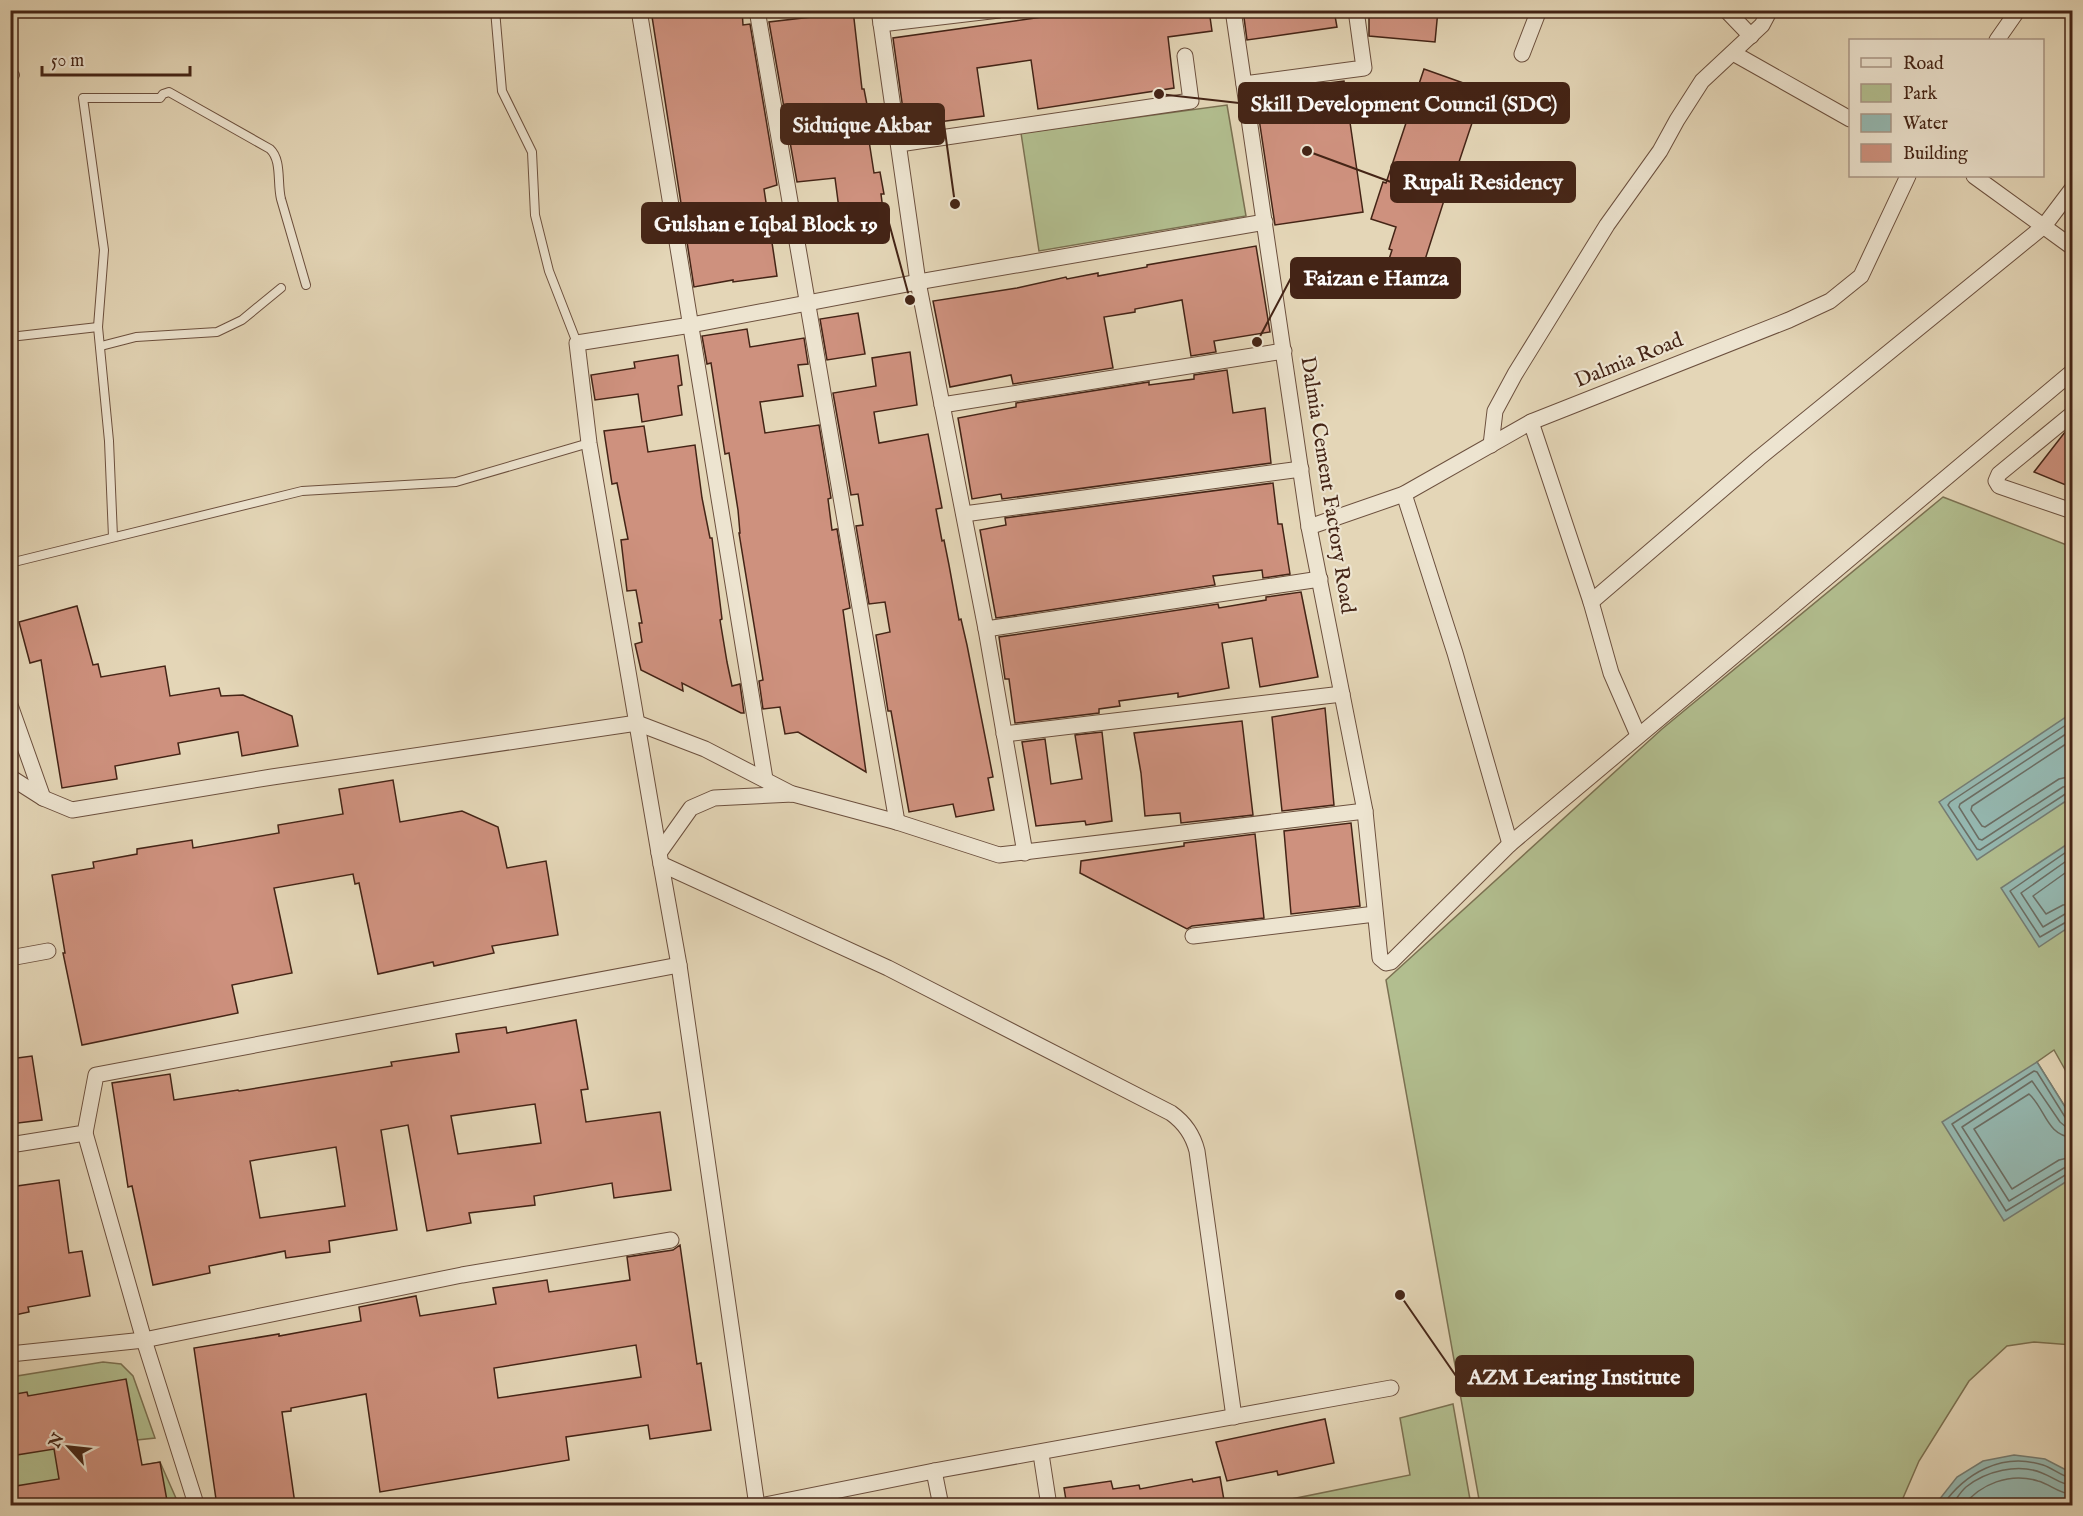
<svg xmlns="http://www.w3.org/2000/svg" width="2083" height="1516" font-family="'IM FELL English',serif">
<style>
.green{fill:#b2be8f;stroke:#7b7152;stroke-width:1.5}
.water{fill:#95b9b2;stroke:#757d74;stroke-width:1.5}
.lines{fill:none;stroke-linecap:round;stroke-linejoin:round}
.shore{stroke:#6c6e64;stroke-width:1.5}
.building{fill:#ce917e;stroke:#442416;stroke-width:1.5;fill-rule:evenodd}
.lane-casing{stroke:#6c503e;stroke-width:10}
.street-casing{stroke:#6c503e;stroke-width:17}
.lane{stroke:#ede4d0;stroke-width:8}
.street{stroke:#ede4d0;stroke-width:15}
.labels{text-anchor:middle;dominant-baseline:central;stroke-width:4.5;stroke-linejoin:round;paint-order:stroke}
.street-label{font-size:21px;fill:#442416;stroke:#ede4d0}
.leader{fill:none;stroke:#442416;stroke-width:2}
.callout-dot{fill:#442416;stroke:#ede4d0;stroke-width:2}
.callout{fill:#442416;stroke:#442416;stroke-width:2}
.callout-label{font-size:22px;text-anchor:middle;font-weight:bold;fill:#fff}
</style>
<rect width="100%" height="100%" fill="#e4d6b7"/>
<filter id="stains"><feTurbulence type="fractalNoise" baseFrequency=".00333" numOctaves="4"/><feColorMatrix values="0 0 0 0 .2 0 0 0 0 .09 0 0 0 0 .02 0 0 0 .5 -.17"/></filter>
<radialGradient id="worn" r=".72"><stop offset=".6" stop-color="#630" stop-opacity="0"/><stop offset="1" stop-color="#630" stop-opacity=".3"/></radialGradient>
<!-- green -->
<g class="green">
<polygon points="1227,105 1246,216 1039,251 1021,133"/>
<polygon points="1943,497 2072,547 2072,1082 2054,1050 2037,1062 2072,1118 2072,1345 2034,1342 2007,1346 1969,1381 1919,1461 1900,1505 1480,1505 1386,980 1662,729"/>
<polygon points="103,1362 121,1364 133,1376 155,1438 137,1440 117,1470 160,1462 179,1505 11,1506 11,1377"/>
<polygon points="1453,1404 1471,1505 1262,1505 1410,1475 1400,1418"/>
</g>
<!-- water -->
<g class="water">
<polygon points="2072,713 2072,797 1977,860 1939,802"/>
<polygon points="2072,841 2072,925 2039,947 2001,888"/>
<polygon points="2037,1062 2072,1118 2072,1178 2004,1221 1942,1122"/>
<polygon points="2014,1455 2045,1459 2072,1473 2072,1505 1935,1505 1957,1477 1983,1461"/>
</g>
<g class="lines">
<!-- shore -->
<g class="shore">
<polyline points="2072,721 1950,802 1948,805 1977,849 1980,850 2067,793 2072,792"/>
<polyline points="2072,730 1960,804 1959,807 1979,839 1982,840 2063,787 2072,785"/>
<polyline points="2072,740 1972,806 1971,810 1982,826 1985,827 2059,779 2072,776"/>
<polyline points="2072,848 2010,891 2040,937 2068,921 2072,920"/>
<polyline points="2072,857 2021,893 2043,927 2065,914 2072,913"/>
<polyline points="2072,868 2033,896 2046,914 2063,905 2072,904"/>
<polyline points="2072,1120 2065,1117 2037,1072 2034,1071 1952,1124 2006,1211 2067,1174 2072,1174"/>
<polyline points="2072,1128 2066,1127 2060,1122 2032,1081 1962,1127 2009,1201 2064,1168 2072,1166"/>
<path d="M2072,1137C2047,1136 2045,1108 2029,1094L1974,1129L2012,1189L2059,1160L2072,1157"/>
<path d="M1942,1506C1965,1473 2002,1452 2043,1465C2053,1468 2062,1477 2072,1478"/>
<path d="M1951,1506C1956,1500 1960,1492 1966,1487C1986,1471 2018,1463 2042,1473C2053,1477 2061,1485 2072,1485"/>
<path d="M1963,1506C1980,1484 2010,1472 2038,1481C2050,1484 2059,1494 2072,1494"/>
</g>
</g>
<!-- building -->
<g class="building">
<polygon points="651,10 742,10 743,25 750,24 777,185 764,189 777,276 733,282 733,280 694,287"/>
<polygon points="810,10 853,10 862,89 864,89 869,115 865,115 874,173 880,172 884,194 881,194 885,226 842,232 835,178 797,182 769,22 811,17"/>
<polygon points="1092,10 1209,10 1212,31 1168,37 1174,88 1038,109 1031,60 977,68 984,116 931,123 930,121 905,124 893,38"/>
<polygon points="1243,10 1334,10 1337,27 1247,40"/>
<polygon points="1369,10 1438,10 1435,42 1369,36"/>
<polygon points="1424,69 1483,90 1449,192 1447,191 1415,291 1382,281 1392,250 1389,249 1396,227 1371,219 1383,182 1386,183"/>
<polygon points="1344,81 1363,212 1275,225 1255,92"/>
<polygon points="1256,246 1270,332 1214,341 1216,352 1191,356 1182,300 1135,309 1135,312 1104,317 1113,368 1013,384 1011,375 950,387 933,301 1017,288 1066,277 1067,279 1098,273 1098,276 1147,267 1147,265"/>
<polygon points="858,313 865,354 827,360 820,319"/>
<polygon points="747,329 750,347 804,338 808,364 798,365 803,396 760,402 765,433 819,425 831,498 828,499 832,530 837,529 850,608 843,610 866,772 798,732 785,734 780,707 763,709 759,681 763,680 739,533 740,533 738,510 729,453 725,454 711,363 707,364 702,336"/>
<polygon points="910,352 917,405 874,412 879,443 928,434 942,508 936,509 942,541 944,540 949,565 959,620 961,619 967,645 993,777 988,778 994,810 956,817 953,804 909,812 891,711 888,711 876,635 890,632 885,602 869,604 856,526 863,525 858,494 851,495 833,393 876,386 872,358"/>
<polygon points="678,355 682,385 678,386 682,415 642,422 638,394 595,400 591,375 635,368 634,362"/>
<polygon points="1227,370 1233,413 1265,408 1271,463 1002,499 1001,494 972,499 958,418 1016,407 1016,403 1149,382 1149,385 1194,379 1194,375"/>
<polygon points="644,426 648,452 695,445 702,498 710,538 712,538 722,619 720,620 727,662 732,686 740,684 744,713 741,713 682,683 683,691 641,670 635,644 642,642 639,623 642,623 636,590 627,591 621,540 628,539 617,483 612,484 604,431"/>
<polygon points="2073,426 2073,488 2034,472 2065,432"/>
<polygon points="1273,483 1278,524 1282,524 1290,574 1263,578 1262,570 1213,576 1215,585 996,618 980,530 1006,525 1005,518"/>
<polygon points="1301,592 1318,677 1260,687 1252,638 1222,643 1229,688 1178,697 1178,693 1119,701 1120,706 1099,709 1099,713 1015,723 1009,679 1005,679 999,637 1218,604 1219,608 1266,600 1266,597"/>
<polygon points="77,606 93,665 98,664 101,677 165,666 170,696 219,688 221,696 243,695 292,716 298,746 242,756 238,732 178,743 180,754 115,766 117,779 62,788 41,660 30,663 19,622"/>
<polygon points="1325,708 1334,805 1282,811 1272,717"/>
<polygon points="1242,721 1253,815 1181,823 1180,813 1145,816 1141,773 1134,733"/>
<polygon points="1102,732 1112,821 1086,825 1085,821 1036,826 1022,742 1045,739 1051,784 1082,779 1075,735"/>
<polygon points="393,780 400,822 462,811 498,827 507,868 546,861 558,935 492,946 494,953 434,966 433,962 378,974 359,883 355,884 353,874 274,888 292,973 232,985 238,1013 82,1045 63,953 65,953 52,875 94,868 93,862 137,854 137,849 192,840 193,848 279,833 278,825 343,814 339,789"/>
<polygon points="1351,823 1360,906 1291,914 1284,831"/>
<polygon points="1255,834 1264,918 1192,926 1187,929 1080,873 1081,861 1184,846 1184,843"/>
<path d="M576,1020L588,1089L581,1090L586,1122L660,1112L671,1190L614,1198L612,1183L534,1196L535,1205L469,1213L471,1223L427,1231L408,1125L381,1130L397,1230L329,1241L330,1252L286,1258L285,1251L209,1266L210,1273L153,1285L132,1186L128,1187L112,1083L170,1074L174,1100L238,1090L239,1091L392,1066L391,1062L459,1052L456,1034L506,1027L507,1033ZM535,1104L541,1143L458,1154L451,1116ZM336,1147L345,1206L260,1218L250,1161Z"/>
<polygon points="32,1056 42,1120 10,1124 10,1059"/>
<polygon points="59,1180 69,1253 82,1251 90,1296 28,1307 29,1312 10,1316 10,1264 14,1264 10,1236 10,1187"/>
<path d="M680,1245L697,1364L701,1363L711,1430L650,1439L648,1425L566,1437L569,1460L380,1492L366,1394L291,1408V1411L282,1412L295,1504L217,1506L194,1348L279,1334V1336L361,1321L359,1307L416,1296L420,1316L496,1304L493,1288L547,1280L549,1292L630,1280L627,1257L673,1250ZM636,1345L641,1377L498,1398L494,1368Z"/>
<polygon points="126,1379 142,1465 160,1462 168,1506 10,1506 10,1487 59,1479 54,1449 10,1456 10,1395 27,1392 28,1396"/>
<polygon points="1325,1419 1334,1463 1278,1475 1277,1471 1227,1481 1216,1442"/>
<polygon points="1220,1477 1225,1506 1067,1506 1064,1488 1111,1481 1113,1489 1139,1485 1140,1489 1192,1479 1193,1482"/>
</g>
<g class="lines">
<!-- lane casing -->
<g class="lane-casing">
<g id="lane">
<polyline points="495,10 502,91 532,152 535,215 549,271 577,343"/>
<polyline points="10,76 15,75"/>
<polyline points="10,337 98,327"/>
<polyline points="101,346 136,337 217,332 242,320 281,288"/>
<path d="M113,537L109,441L98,327L104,250L83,98H160L163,94L169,92L270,149C282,160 277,183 281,199L306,285"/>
<polyline points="10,563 302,491 456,482 589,443"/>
</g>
</g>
<!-- street casing -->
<g class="street-casing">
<g id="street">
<polyline points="639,10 765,779"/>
<polyline points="757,10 897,822"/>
<polyline points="879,10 918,282 986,629 1025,853"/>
<polyline points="1233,10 1309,527 1365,811 1380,958 1386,963 1391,962 1510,844 2072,372"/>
<polyline points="1726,10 1751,36"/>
<polyline points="881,24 999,10"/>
<polyline points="1997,40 2018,10"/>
<polyline points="1733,53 1850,119"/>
<polyline points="1522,54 1539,10"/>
<polyline points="1244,84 1364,68 1356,10"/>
<polyline points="899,144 1191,101 1185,56"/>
<polyline points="1974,176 2072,247"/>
<polyline points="942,405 1284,351"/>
<polyline points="2072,414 1999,474 1996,481 1999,486 2072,511"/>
<polyline points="1531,422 1591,602 1611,673 1638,735"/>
<polyline points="1491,445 1495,411 1515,374 1607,225 1660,151 1677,120 1702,81 1762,25 1770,10"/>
<polyline points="1404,494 1455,653 1510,844"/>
<polyline points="964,514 1301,469"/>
<polyline points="1309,527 1404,494 1531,422 1789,320 1830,301 1861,276 1908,176"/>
<polyline points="1591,602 1759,458 2044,226 2072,189"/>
<polyline points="986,629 1320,579"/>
<polyline points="10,705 43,798"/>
<polyline points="1004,734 1342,694"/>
<polyline points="10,777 43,798 72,810 272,777 637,723 705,749 792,794"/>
<polyline points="659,853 589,443 577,343 691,325 918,282 1265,222"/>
<path d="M661,864L888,968L1171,1113C1185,1123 1193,1135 1197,1151L1234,1417"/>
<polyline points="1193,936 1375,914"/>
<polyline points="10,958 48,951"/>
<polyline points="85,1133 144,1340 196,1504"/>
<polyline points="10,1145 85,1133 96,1075 679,965"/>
<polyline points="10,1354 144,1340 462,1275 671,1240"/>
<polyline points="1041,1454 1049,1506"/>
<polyline points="934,1471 941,1506"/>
<polyline points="757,1506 679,965 659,853 691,808 714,798 793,794 897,822 999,855 1365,811"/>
<polyline points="760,1506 934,1471 1391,1388"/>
</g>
</g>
<!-- lane -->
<use href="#lane" class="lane"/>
<!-- street -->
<use href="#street" class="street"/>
</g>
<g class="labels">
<!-- street labels -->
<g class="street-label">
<text transform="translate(1629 361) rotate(-22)">Dalmia Road</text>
<text transform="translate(1327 485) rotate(81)">Dalmia Cement Factory Road</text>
</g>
</g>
<!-- callouts -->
<path class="leader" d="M1159 94L1239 103M955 204L944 124M1307 151L1391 182M910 300L889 223M1257 342L1291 278M1400 1295L1456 1376"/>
<g class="callout-dot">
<circle cx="1159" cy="94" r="6"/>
<circle cx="955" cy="204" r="6"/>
<circle cx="1307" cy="151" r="6"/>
<circle cx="910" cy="300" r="6"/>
<circle cx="1257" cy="342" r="6"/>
<circle cx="1400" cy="1295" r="6"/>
</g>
<g class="callout">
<rect x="1239" y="83" width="330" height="40" rx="6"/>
<rect x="781" y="104" width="163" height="40" rx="6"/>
<rect x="1391" y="162" width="184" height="40" rx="6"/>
<rect x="642" y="203" width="247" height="40" rx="6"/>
<rect x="1291" y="258" width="169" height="40" rx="6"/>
<rect x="1456" y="1356" width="237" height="40" rx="6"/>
</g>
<g class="callout-label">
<text x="1404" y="111">Skill Development Council (SDC)</text>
<text x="862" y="132">Siduique Akbar</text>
<text x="1483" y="189">Rupali Residency</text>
<text x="766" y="231">Gulshan e Iqbal Block 19</text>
<text x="1376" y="285">Faizan e Hamza</text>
<text x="1574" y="1384">AZM Learing Institute</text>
</g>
<!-- margin -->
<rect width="2083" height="1516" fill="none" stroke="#e4d6b7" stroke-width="36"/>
<rect x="12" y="12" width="2059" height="1492" fill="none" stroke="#442416" stroke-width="3"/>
<rect x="18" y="18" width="2047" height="1480" fill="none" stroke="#442416" stroke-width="1.5"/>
<!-- legend -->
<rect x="1849" y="39" width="195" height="138" fill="#ede4d0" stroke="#a99786" stroke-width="1.5"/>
<rect x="1861" y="58" width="30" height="9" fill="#ede4d0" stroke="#a99786" stroke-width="1.5"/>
<text x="1903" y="69" font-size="18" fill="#442416">Road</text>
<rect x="1861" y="84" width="30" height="18" fill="#b2be8f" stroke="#a99786" stroke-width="1.5"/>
<text x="1903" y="99" font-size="18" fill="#442416">Park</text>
<rect x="1861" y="114" width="30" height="18" fill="#95b9b2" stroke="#a99786" stroke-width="1.5"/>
<text x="1903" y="129" font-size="18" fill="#442416">Water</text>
<rect x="1861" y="144" width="30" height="18" fill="#ce917e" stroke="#a99786" stroke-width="1.5"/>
<text x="1903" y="159" font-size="18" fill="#442416">Building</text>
<!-- north arrow -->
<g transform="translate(69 1447) rotate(297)" stroke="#ede4d0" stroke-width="4.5" paint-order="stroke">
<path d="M0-4.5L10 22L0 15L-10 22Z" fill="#442416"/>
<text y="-9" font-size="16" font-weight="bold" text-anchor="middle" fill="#442416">N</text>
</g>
<!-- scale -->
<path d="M42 66v9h148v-9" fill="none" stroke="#442416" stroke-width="3"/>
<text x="51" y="66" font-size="18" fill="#442416" stroke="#ede4d0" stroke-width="4.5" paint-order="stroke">50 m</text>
<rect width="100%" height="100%" filter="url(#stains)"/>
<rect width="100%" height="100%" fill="url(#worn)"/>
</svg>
